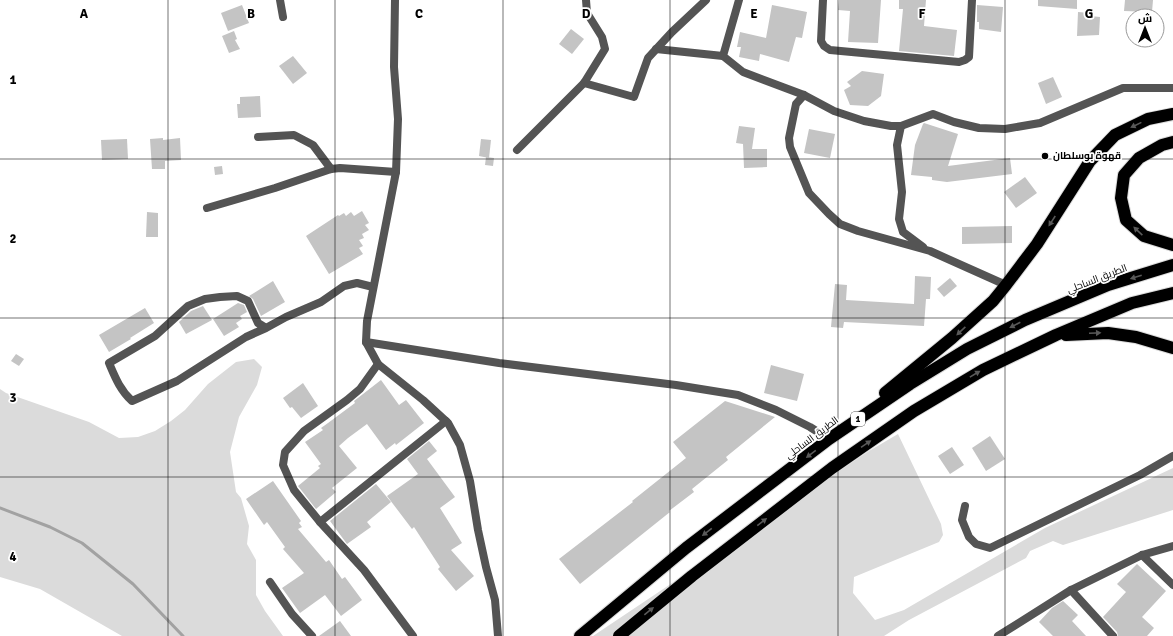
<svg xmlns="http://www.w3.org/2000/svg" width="1173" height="636" font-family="Signika,Cairo,sans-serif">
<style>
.green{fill:#dbdbdb}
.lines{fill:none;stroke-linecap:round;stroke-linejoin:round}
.stream{stroke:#a2a2a2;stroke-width:3}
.building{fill:#c4c4c4}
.highway-casing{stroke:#dbdbdb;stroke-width:14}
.street{stroke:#545454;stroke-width:8}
.highway{stroke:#000;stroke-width:12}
.oneway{fill:#595959}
.grid{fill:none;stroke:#000;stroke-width:1;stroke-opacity:0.55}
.poi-dot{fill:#000;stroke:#fff;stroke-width:1.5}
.labels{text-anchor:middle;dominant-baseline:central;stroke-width:3.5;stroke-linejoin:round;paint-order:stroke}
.shield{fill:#fff;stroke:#4c4c4c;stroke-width:1}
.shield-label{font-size:9px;font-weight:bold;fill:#000}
.poi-label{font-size:10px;font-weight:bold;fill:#000;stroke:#fff;text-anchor:start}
.street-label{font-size:10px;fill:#000;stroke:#fff}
.grid-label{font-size:13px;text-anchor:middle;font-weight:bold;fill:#000;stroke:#fff;stroke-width:3.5;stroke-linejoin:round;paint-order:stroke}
</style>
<rect width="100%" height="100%" fill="#fff"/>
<!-- green -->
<g class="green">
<polygon points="254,359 262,367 257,385 239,417 230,452 236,492 241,498 249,526 247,544 256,560 256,595 265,611 283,636 122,636 40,589 0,577 0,389 6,393 89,422 119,438 138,437 155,431 171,421 185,410 208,384 236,362"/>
<polygon points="898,434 941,524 943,535 939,542 854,577 853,593 875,620 904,610 1045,528 1173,468 1173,510 1063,545 1053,541 1030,551 1026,558 909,620 884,636 593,636 869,451"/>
</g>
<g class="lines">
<!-- stream -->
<polyline class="stream" points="0,508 50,527 82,543 133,584 183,636"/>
</g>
<!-- building -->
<g class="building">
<polygon points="839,0 881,0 878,43 848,42 850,11 838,10"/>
<polygon points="899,0 926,0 924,26 957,30 954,56 899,51 903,9 899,9"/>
<polygon points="1038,0 1077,0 1077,9 1038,6"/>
<polygon points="1125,0 1153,0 1152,12 1124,11"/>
<polygon points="242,5 249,23 228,31 221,13"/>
<polygon points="772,5 807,12 802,38 796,37 789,62 760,54 759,61 739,57 741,47 737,47 740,32 766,38"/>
<polygon points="977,5 1003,7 1001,32 979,29 979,22 977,22"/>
<polygon points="1078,12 1090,13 1090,16 1100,17 1099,35 1077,36"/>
<polygon points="571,29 584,39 572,54 559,44"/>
<polygon points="234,31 237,39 235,40 240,49 229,53 222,36"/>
<polygon points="293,56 307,73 293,84 279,66"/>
<polygon points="862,71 884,74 881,96 868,106 850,105 844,90 851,86 847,82"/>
<polygon points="1053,77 1062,97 1046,104 1038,83"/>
<polygon points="260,96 261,117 238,118 237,104 240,104 240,97"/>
<polygon points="924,123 958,134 948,166 1010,158 1012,174 947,182 932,180 932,177 911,175 915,145 923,124"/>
<polygon points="739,126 755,128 752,149 767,149 767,167 744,168 743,144 736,143"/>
<polygon points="809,129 835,134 830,158 804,153"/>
<polygon points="163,138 163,140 180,138 181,160 165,161 165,169 152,169 150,139"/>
<polygon points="127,139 128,159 102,160 101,140"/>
<polygon points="481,139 491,140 489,158 479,156"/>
<polygon points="486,157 494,158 493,166 485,165"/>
<polygon points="222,166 223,174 215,175 214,167"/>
<polygon points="1025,177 1037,193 1016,208 1004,192"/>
<polygon points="362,211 369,223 365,225 369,230 362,234 364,238 359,240 363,246 359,248 363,254 329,274 306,236 338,215 339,216 344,213 346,216 351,212 354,216"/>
<polygon points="147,212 158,213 158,237 146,237"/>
<polygon points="1012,226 1012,243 962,244 962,227"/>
<polygon points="915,276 931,277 930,299 926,299 924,326 844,322 843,328 831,327 835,284 847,285 846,300 914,304"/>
<polygon points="950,278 957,286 944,297 937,289"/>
<polygon points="273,281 285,302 261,316 253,299 249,296"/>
<polygon points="238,303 244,305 247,312 240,316 242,319 236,323 239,327 224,336 213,319"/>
<polygon points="203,306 212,320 186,334 179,322 191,311"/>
<polygon points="145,308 154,323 130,338 131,339 109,352 99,335"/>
<polygon points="16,354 24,359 19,366 11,361"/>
<polygon points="771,365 804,374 797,401 764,393"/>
<polygon points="381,380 399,405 406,400 424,423 396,445 395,443 386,450 367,424 348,438 339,446 357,468 332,488 336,492 316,509 298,486 320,468 318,466 321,464 305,442 323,430 321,428 328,423 355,403 354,401"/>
<polygon points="303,383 318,406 301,418 292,407 290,408 283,398"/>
<polygon points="725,401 775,417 726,457 728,460 692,489 694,492 669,511 670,512 580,584 559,559 633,502 632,501 686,458 673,442"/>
<polygon points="990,436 1005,459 986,471 972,448"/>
<polygon points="429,441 437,451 427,459 455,497 440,508 462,543 451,550 474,576 456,591 438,569 440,567 414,527 412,529 387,496 418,474 407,459"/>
<polygon points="952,447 964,465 950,474 938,456"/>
<polygon points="273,481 301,521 299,523 302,527 298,529 326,562 329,560 342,579 345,577 362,600 341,616 325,595 300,613 282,588 304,573 283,549 285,547 267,522 264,525 246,499"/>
<polygon points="376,484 391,502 367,522 371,527 347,544 330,521"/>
<polygon points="1137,564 1166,591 1142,617 1154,628 1147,636 1118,636 1117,632 1103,617 1126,592 1117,584"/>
<polygon points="1063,601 1078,615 1072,621 1086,636 1053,636 1039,622 1052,608"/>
<polygon points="340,621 351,636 319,636"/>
</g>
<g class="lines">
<!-- highway casing -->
<g class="highway-casing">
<g id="highway">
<polyline points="1173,142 1162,145 1139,158 1124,175 1121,198 1126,220 1144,236 1173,245"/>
<polyline points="1066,335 1108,333 1136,337 1173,348"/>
<polyline points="885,393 952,338 993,301 1006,285 1037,244 1090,161 1115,135 1148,119 1173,114"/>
<polyline points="580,636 686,548 829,439 910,384 967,349 1025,320 1108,285 1173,265"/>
<polyline points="619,636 692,576 832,468 914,411 983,370 1056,335 1132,303 1173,293"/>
</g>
</g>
<!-- street -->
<g class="street">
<polyline points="280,0 283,17"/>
<polyline points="395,0 394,67 398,119 396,172 367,321 366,342 378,364 423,400 448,423 460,445 470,481 478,530 486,567 495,600 498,636"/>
<polyline points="739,0 723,56 743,72 804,95 834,111 864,121 891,126 901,126 933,114 954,122 979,128 1005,129 1040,123 1123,88 1173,88"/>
<polyline points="823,0 821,41 824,46 830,50 959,62 965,60 969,57 972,0"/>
<polyline points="656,49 723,56"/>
<polyline points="584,83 634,97 648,58 672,32 706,0"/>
<polyline points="804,95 796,104 789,138 790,147 809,193 829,214 840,224 858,231 930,251 1006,285"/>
<polyline points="901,126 897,145 902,192 899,219 903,232 923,247"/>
<polyline points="258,137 294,135 313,145 331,169"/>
<polyline points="517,150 584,83 605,49 602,37 587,13 586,0"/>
<polyline points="207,208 275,188 331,169 340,168 396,172"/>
<path d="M266,328L246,337L177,381L132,401C120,390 115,377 109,363L155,336L188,306L205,299L220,297L237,296L248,301L258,323L266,328L286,317L321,302L344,286L357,283L373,287"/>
<polyline points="366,342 499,363 676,385 738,395 776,410 810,427 829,439"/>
<polyline points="378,364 360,389 347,400 304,431 285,452 283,465 294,490 320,522 364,570 413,636"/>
<polyline points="965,506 962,520 969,537 976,544 990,548 1140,475 1173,456"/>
<polyline points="320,522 446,421"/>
<polyline points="1142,555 1173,585"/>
<polyline points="270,582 292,614 312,636"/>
<polyline points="1071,590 1113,636"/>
<polyline points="998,636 1071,590 1142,555 1173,546"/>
</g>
<!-- highway -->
<use href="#highway" class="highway"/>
</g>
<!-- one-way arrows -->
<defs><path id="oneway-solid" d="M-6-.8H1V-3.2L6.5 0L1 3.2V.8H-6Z"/></defs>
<g class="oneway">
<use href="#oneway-solid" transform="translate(1136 125) rotate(154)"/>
<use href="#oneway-solid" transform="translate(1052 221) rotate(123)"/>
<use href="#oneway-solid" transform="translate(1138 231) rotate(-137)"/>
<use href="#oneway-solid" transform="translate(1136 277) rotate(163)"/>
<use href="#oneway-solid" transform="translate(1015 325) rotate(153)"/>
<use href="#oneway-solid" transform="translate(961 331) rotate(137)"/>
<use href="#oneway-solid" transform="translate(1095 333) rotate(-2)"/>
<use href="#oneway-solid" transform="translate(975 374) rotate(-31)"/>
<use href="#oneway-solid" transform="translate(866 444) rotate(-34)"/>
<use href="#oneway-solid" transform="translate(811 454) rotate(143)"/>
<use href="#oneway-solid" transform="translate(762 522) rotate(-38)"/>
<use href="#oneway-solid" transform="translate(707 532) rotate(143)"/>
<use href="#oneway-solid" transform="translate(649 611) rotate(-39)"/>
</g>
<!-- grid -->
<path class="grid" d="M168,0V636M335,0V636M503,0V636M670,0V636M838,0V636M1005,0V636M0,159H1173M0,318H1173M0,477H1173"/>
<!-- markers -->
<circle class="poi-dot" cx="1045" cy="156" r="4"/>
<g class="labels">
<!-- shield labels -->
<rect class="shield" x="851" y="412" width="14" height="14" rx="3"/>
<g class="shield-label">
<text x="858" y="419">1</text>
</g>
<!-- poi labels -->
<g class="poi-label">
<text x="1053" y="156">قهوة بوسلطان</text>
</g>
<!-- street labels -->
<g class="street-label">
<text transform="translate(1097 279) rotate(-21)">الطريق الساحلي</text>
<text transform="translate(812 438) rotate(-37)">الطريق الساحلي</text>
</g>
</g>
<g class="grid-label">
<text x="84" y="18">A</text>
<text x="251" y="18">B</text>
<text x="419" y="18">C</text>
<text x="586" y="18">D</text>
<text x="754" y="18">E</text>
<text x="922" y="18">F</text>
<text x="1089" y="18">G</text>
<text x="13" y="84">1</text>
<text x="13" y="243">2</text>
<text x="13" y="402">3</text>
<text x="13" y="561">4</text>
</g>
<!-- north arrow -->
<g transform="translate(1145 28)"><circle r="19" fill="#ffffff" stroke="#999999"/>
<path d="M0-3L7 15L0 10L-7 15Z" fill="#000000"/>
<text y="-6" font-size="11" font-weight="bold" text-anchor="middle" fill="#000000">ش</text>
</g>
</svg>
